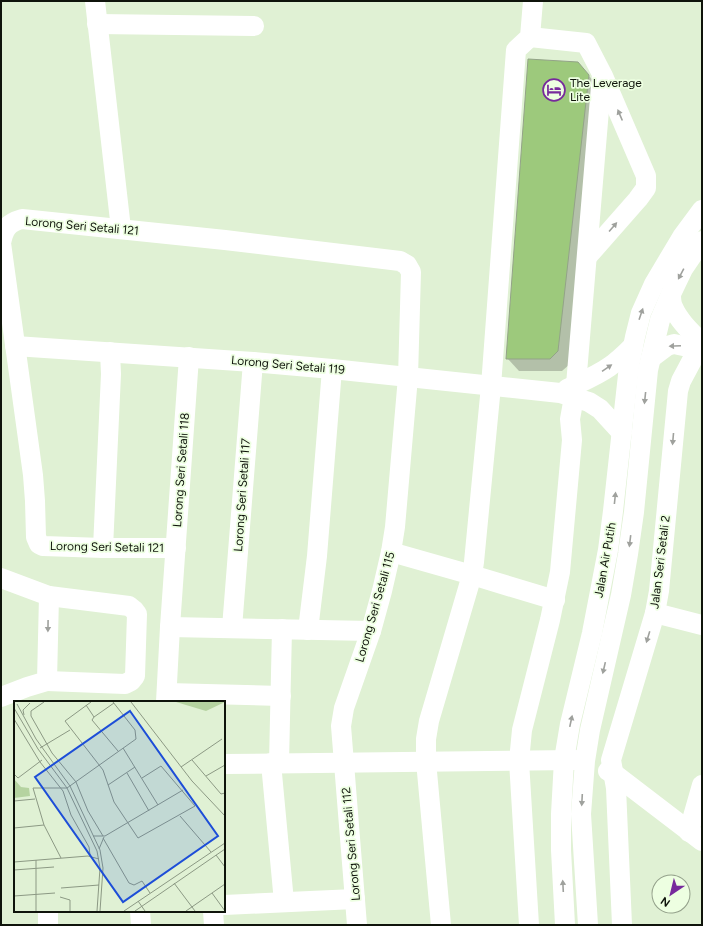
<svg xmlns="http://www.w3.org/2000/svg" width="703" height="926" font-family="Figtree,sans-serif">
<style>
.shadow{fill:#0003}
.building{fill:#9dc97c;stroke:#93a388}
.lines{fill:none;stroke-linecap:round;stroke-linejoin:round}
.minor{stroke:#fff;stroke-width:20}
.oneway{fill:#9fa19d}
.labels{text-anchor:middle;dominant-baseline:central;stroke-width:3.5;stroke-linejoin:round;paint-order:stroke}
.poi-label{font-size:12px;fill:#0f140b;stroke:#edffe1;text-anchor:start}
.street-label{font-size:12px;fill:#0f140b;stroke:#edffe1}
.inset-road{fill:none;stroke:#8c9984;stroke-width:1}
.view{fill:#1d4ed8;fill-opacity:0.15;stroke:#1d4ed8;stroke-width:2}
.inset-edge{fill:none;stroke:#0f140b;stroke-width:2}
</style>
<rect width="100%" height="100%" fill="#e0f1d4"/>
<!-- shadow -->
<polygon class="shadow" points="577,63 601,89 570,364 562,371 519,371 507,358"/>
<!-- building -->
<polygon class="building" points="528,59 578,62 589,75 558,351 550,359 506,359"/>
<g class="lines">
<!-- minor -->
<g class="minor">
<polyline points="95,1 121,229"/>
<polyline points="97,24 254,26"/>
<polyline points="530,37 586,43 602,74 576,385"/>
<polyline points="587,257 638,199 646,188 646,176 603,76"/>
<path d="M671,294C671,298 671,303 673,307C679,321 691,332 702,343"/>
<polyline points="15,346 253,362 332,369 560,393 589,402 600,409 622,433"/>
<polyline points="651,358 667,346 674,344 702,350"/>
<path d="M567,389C581,382 596,376 609,367C618,361 625,354 633,346"/>
<polyline points="103,548 111,374 110,352"/>
<path d="M176,548H103L43,546L39,544L36,537L35,501L33,475L1,243C4,228 8,223 22,219L225,240L400,261L407,265L411,272L408,377L395,527L391,552L382,591L371,631L344,708L341,726L357,925"/>
<polyline points="391,552 472,575 555,600"/>
<polyline points="1,578 49,596 47,681 27,687 1,697"/>
<polyline points="655,613 702,625"/>
<polyline points="170,627 371,631"/>
<polyline points="232,628 253,362"/>
<polyline points="308,630 317,556 332,369"/>
<polyline points="47,681 125,684 131,681 135,676 137,614 134,610 129,606 49,596"/>
<polyline points="167,693 281,696"/>
<polyline points="166,702 170,627 189,357"/>
<polyline points="271,763 284,902"/>
<polyline points="279,763 282,629"/>
<polyline points="224,764 576,760"/>
<polyline points="608,771 613,773 702,841"/>
<polyline points="689,832 692,820 702,785"/>
<polyline points="224,905 355,899"/>
<polyline points="48,911 48,925"/>
<polyline points="140,911 141,925"/>
<polyline points="213,911 214,925"/>
<polyline points="441,925 426,761 426,739 429,721 472,575 474,562 491,386 516,50 530,37 533,1"/>
<polyline points="529,925 519,761 522,730 550,620 560,572 572,440 570,419 574,397"/>
<polyline points="565,925 561,850 561,814 564,760 570,724 592,633 608,550 613,511 629,366 635,337 641,313 654,284 682,237 702,210"/>
<polyline points="588,925 581,814 585,761 590,730 621,595 628,554 634,512 648,370 660,320 671,294 683,269 702,241"/>
<polyline points="622,925 616,788 611,760 655,613 659,591 678,391 681,381 698,349"/>
</g>
</g>
<!-- one-way arrows -->
<defs><path id="oneway-solid" d="M-6-.8H1V-3.2L6.5 0L1 3.2V.8H-6Z"/></defs>
<g class="oneway">
<use href="#oneway-solid" transform="translate(620 115) rotate(-113)"/>
<use href="#oneway-solid" transform="translate(613 227) rotate(-49)"/>
<use href="#oneway-solid" transform="translate(681 274) rotate(118)"/>
<use href="#oneway-solid" transform="translate(641 314) rotate(-71)"/>
<use href="#oneway-solid" transform="translate(675 346) rotate(178)"/>
<use href="#oneway-solid" transform="translate(607 368) rotate(-34)"/>
<use href="#oneway-solid" transform="translate(645 398) rotate(96)"/>
<use href="#oneway-solid" transform="translate(673 439) rotate(95)"/>
<use href="#oneway-solid" transform="translate(615 498) rotate(-84)"/>
<use href="#oneway-solid" transform="translate(630 541) rotate(97)"/>
<use href="#oneway-solid" transform="translate(48 626) rotate(91)"/>
<use href="#oneway-solid" transform="translate(648 637) rotate(107)"/>
<use href="#oneway-solid" transform="translate(604 668) rotate(103)"/>
<use href="#oneway-solid" transform="translate(571 721) rotate(-78)"/>
<use href="#oneway-solid" transform="translate(582 800) rotate(93)"/>
<use href="#oneway-solid" transform="translate(563 886) rotate(-93)"/>
</g>
<!-- icons -->
<defs>
<g id="hotel-ring" transform="scale(1.15)"><circle r="9.5" fill="#edffe1" stroke="#772a9c" stroke-width="1.5"/><path d="M-6-4.5h1.5V1H6V5H4.5V3h-9V5H-6ZM-4 0a1.8 1.8 0 1 1 3.6 0ZM.5 0V-2.5h3Q6-2.5 6 0Z" fill="#772a9c"/></g>
</defs>
<g fill-rule="evenodd">
<use href="#hotel-ring" x="554" y="90"/>
</g>
<g class="labels">
<!-- poi labels -->
<g class="poi-label">
<text x="570" y="83">The Leverage<tspan x="570" dy="14">Lite</tspan></text>
</g>
<!-- street labels -->
<g class="street-label">
<text transform="translate(82 226) rotate(5)">Lorong Seri Setali 121</text>
<text transform="translate(288 365) rotate(5)">Lorong Seri Setali 119</text>
<text transform="translate(181 470) rotate(-86)">Lorong Seri Setali 118</text>
<text transform="translate(242 495) rotate(-86)">Lorong Seri Setali 117</text>
<text transform="translate(107 547) rotate(1)">Lorong Seri Setali 121</text>
<text transform="translate(605 560) rotate(-80)">Jalan Air Putih</text>
<text transform="translate(660 562) rotate(-83)">Jalan Seri Setali 2</text>
<text transform="translate(375 607) rotate(-74)">Lorong Seri Setali 115</text>
<text transform="translate(351 844) rotate(-95)">Lorong Seri Setali 112</text>
</g>
</g>
<!-- overview -->
<g transform="translate(14 701)">
<rect width="211" height="211" fill="#e0f1d4"/>
<path d="M162,1H211L192,10ZM0,78L7,86L15,87L16,95L0,97Z" fill="#b5d3a0"/>
<path class="inset-road" d="M30,1L17,10V15L38,52L62,81L74,110L89,135M77,1L51,20L89,69L100,101L124,137L181,105L147,65L128,77M117,1L178,80L211,115M3,3L22,38L56,85L86,149L89,167L86,210M72,4L80,16M0,7L24,48L53,87L83,150L86,167L83,210M10,14L9,9L16,2M80,16L78,19L104,50M80,16L100,2M0,18L26,61L49,90L57,114L75,146L76,154M26,47L56,29M109,47L144,104M178,59L207,93L211,92M167,66L208,38M113,72L135,110M0,73L4,77L28,59M192,75L211,64M94,84L121,66M0,100L21,98M166,115L197,151M0,127L30,124M79,135H91L169,89M89,137L115,182L120,184L128,180L136,192M85,148L90,136M202,154L211,166M47,157L30,124L19,87H53L122,38L121,29L99,1M0,161L74,155L85,158M0,169L40,166M160,182L181,210M47,187L85,184M198,192L211,210M0,195L41,192M46,196L56,199V210M124,200L131,210M22,210V159M110,210L211,142M121,210L211,148M172,210L211,183"/>
<path class="view" d="M116,10L204,135L109,201L21,76Z"/>
<rect width="211" height="211" class="inset-edge"/>
</g>
<!-- border -->
<rect width="703" height="926" fill="none" stroke="#0f140b" stroke-width="4"/>
<!-- north arrow -->
<g transform="translate(671 894) rotate(215)"><circle r="19" fill="#edffe1" stroke="#94a18b"/>
<path d="M0-3L7 15L0 10L-7 15Z" fill="#772a9c"/>
<text y="-6" font-size="11" font-weight="bold" text-anchor="middle" fill="#0f140b">N</text>
</g>
</svg>
